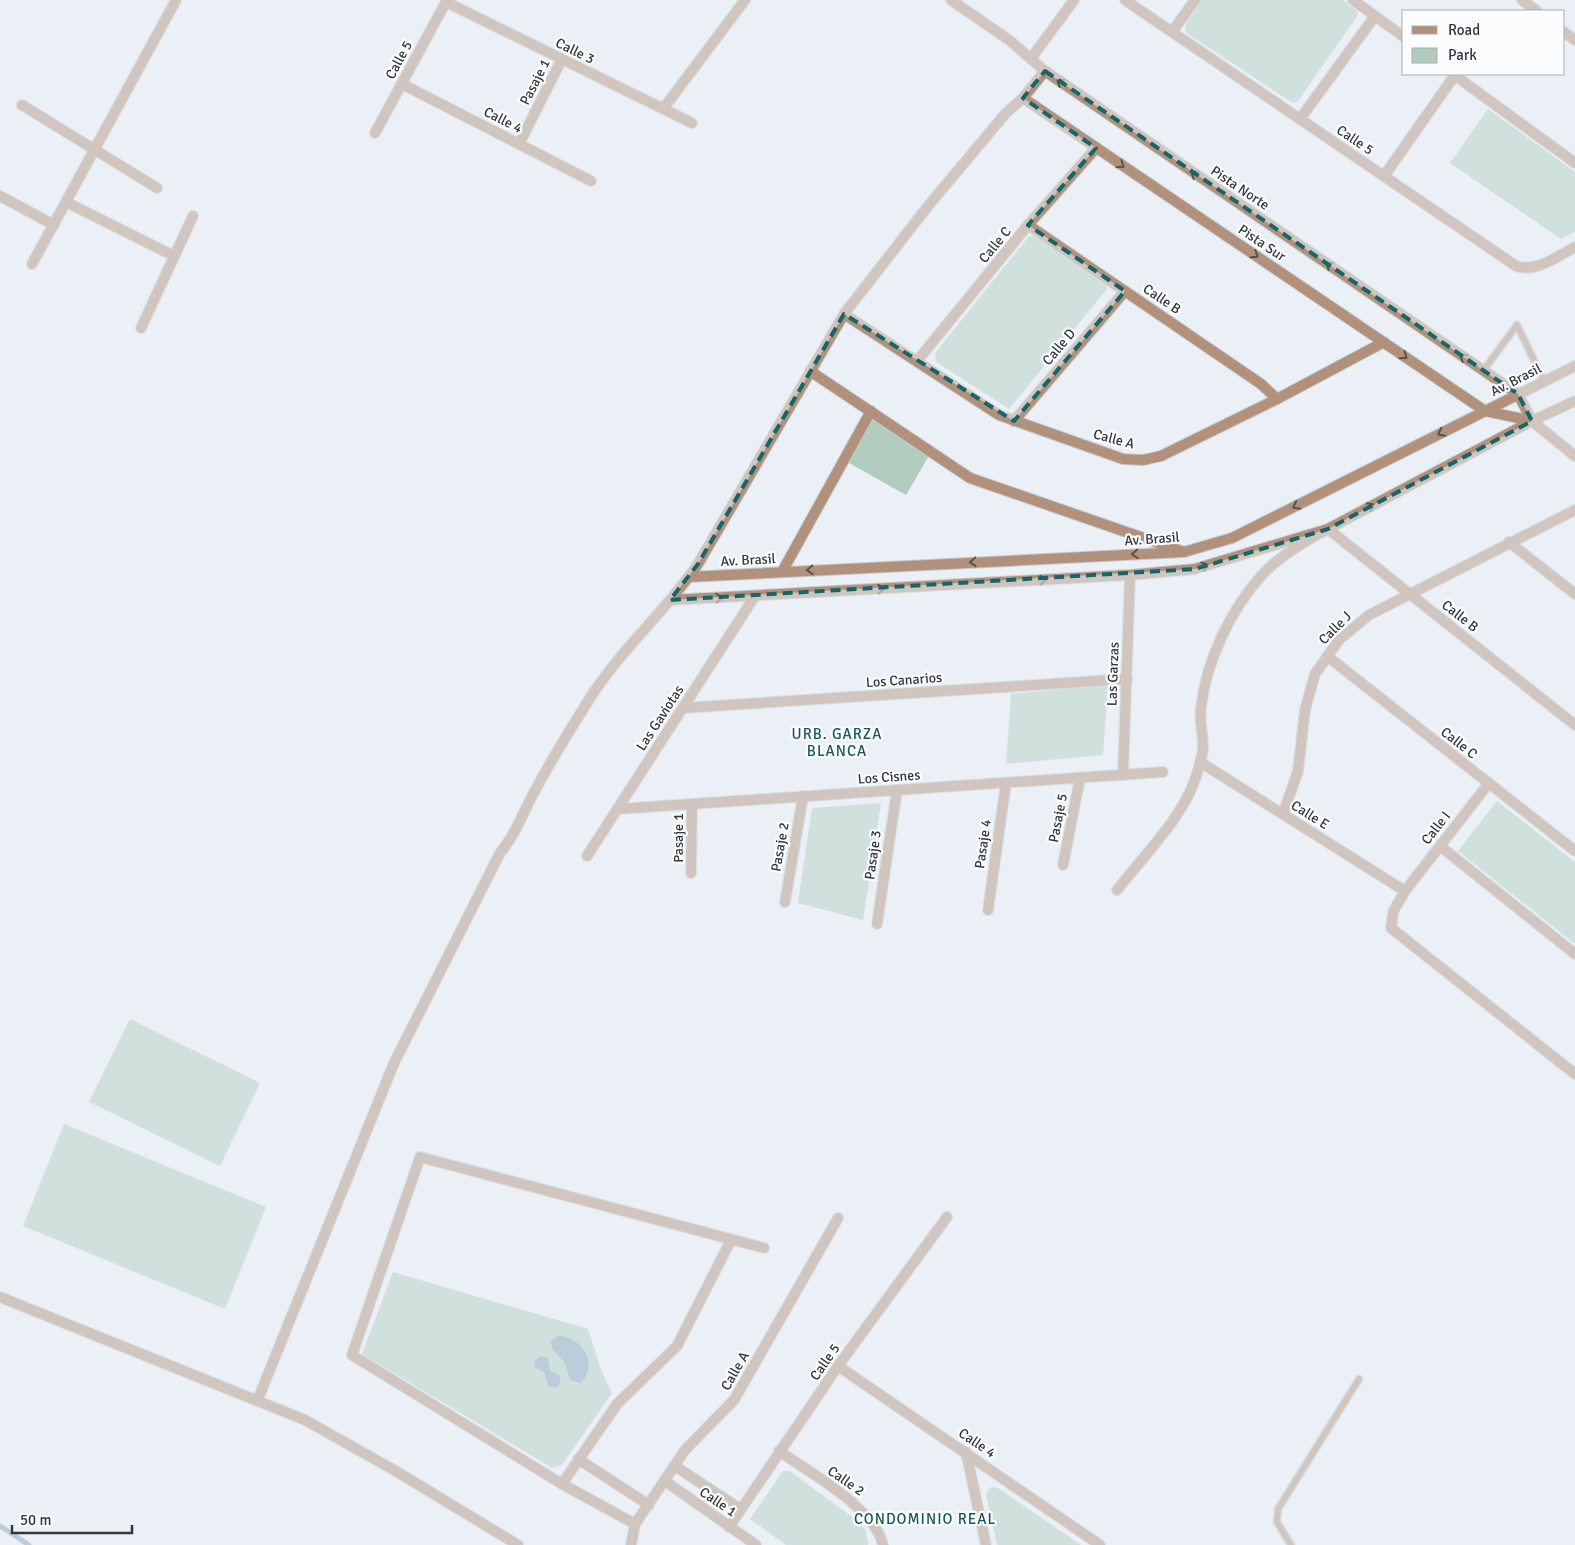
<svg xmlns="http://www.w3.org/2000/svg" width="1575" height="1545" font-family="Signika,sans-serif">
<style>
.green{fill:#b1ccbe}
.water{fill:#84a1b9}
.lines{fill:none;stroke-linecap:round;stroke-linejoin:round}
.stream{stroke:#84a1b9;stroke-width:5}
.service-casing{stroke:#c6cbcf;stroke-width:9}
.minor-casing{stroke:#c6cbcf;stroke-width:12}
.tertiary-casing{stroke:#c6cbcf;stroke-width:12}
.service{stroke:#b1917c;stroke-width:6}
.minor{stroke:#b1917c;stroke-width:10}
.tertiary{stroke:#b1917c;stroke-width:10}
.oneway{stroke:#5a524d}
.marked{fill:none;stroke:#166568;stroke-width:4;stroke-dasharray:10 6;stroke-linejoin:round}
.labels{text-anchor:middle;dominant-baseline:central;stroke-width:4.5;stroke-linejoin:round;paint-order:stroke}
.street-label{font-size:14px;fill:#343739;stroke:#fafcfe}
.neighbourhood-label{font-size:15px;letter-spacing:1px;fill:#185556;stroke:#fafcfe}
</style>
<rect width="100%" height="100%" fill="#eaf0f5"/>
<!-- green -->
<g class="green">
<polygon points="1202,0 1343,0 1356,10 1358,15 1298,101 1293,103 1188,34 1185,29 1187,22"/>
<polygon points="1488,109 1575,172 1575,232 1561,239 1450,163"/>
<polygon points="1029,236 1035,236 1105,284 1107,289 1009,409 936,362 935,353"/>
<polygon points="871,418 930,454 906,495 849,463"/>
<polygon points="1108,685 1103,755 1006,764 1011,694"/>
<polygon points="1497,801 1575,862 1575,944 1458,851"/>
<polygon points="881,803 863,920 798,903 812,808"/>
<polygon points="130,1019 260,1083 220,1166 89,1102"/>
<polygon points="64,1124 266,1207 225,1309 23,1226"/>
<polygon points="393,1272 588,1329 601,1370 612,1393 562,1465 552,1468 362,1354"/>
<polygon points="783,1471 790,1471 859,1522 866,1531 868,1545 786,1545 750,1519"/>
<polygon points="991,1487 998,1488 1081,1545 997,1545 986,1494"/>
</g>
<!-- water -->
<g class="water">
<path d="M558,1336C581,1336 601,1365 580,1383L570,1380L565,1363L552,1349L551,1341Z"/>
<polygon points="540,1356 548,1358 550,1370 560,1376 560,1384 557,1387 548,1387 544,1372 535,1368 534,1362"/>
</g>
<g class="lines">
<!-- stream -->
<polyline class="stream" points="0,1526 29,1545"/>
<!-- service casing -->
<g class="service-casing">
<g id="service">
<polyline points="1483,371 1517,325 1544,381"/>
<polyline points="1291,1545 1277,1522 1278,1509 1359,1379"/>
</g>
</g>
<!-- minor casing -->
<g class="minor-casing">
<g id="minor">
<path d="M1125,0L1516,266C1536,273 1558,256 1575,247"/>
<polyline points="1353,0 1404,37"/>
<polyline points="1522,0 1537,11"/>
<polyline points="446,2 692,123"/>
<polyline points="1172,32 1195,0"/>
<polyline points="1564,32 1575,40"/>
<polyline points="1032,57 1074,0"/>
<polyline points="1453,74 1575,163"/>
<polyline points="402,84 591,181"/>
<polyline points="22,105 157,188"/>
<polyline points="663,109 745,0"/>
<polyline points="1300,119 1375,16"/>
<polyline points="375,133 447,0"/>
<polyline points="519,144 562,59"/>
<polyline points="1384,176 1455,75"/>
<polyline points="0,196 54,225"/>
<polyline points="66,202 174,256"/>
<polyline points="1028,225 1261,384 1277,399"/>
<polyline points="32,264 176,0"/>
<polyline points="844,314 999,415 1123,459 1143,460 1161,456 1277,399 1384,342"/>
<polyline points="141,328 193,216"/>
<polyline points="917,361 1028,225 1096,148"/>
<polyline points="810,371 970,478 1184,552"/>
<polyline points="1014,421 1125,291"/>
<polyline points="1509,542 1575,594"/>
<polyline points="782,572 871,411"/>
<polyline points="1327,656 1575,851"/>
<polyline points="683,708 1127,679"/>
<polyline points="1200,762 1405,891"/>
<polyline points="1123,775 1130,575"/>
<polyline points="1489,783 1405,891 1393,912 1391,928 1575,1074"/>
<polyline points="618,809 1163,772"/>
<polyline points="1283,814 1298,771 1305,710 1315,674 1339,640 1369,615 1575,510"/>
<polyline points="1440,846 1575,954"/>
<polyline points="587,856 755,596"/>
<polyline points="1063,865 1080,778"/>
<polyline points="691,873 692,804"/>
<path d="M1117,890C1141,859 1181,819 1194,782C1198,771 1203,757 1203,746C1203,733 1199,720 1201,708C1206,661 1231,609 1262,575C1279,556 1305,541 1328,529L1575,725"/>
<polyline points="785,902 803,796"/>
<polyline points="988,910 1006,783"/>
<polyline points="877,924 897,790"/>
<polyline points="0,1297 305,1420 394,1470 518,1545"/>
<polyline points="838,1366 1100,1545"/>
<path d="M258,1399L394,1063L500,853C517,833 524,809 537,787C554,755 573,725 592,695C623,647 666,611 698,564L844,314L928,206L1006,113L1023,98"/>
<path d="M779,1451C810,1473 874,1507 883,1545"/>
<polyline points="966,1452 986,1545"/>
<polyline points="578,1459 649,1505"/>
<polyline points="675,1466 740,1509"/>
<polyline points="665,1481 756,1545"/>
<polyline points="562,1484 617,1404 677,1346 731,1240"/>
<polyline points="635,1524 562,1484 352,1355 420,1157 764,1248"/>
<polyline points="729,1527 838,1366 947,1217"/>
<polyline points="631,1545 635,1524 685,1450 734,1400 838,1218"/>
</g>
</g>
<!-- tertiary casing -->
<g class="tertiary-casing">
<g id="tertiary">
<polyline points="951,0 1009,40 1045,71 1518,394 1532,421 1575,456"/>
<polyline points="1045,71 1023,98 1485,411 1532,421"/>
<polyline points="689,577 1184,552 1232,538 1575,366"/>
<polyline points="670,600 1130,575 1195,569 1328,529 1532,421 1575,401"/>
</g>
</g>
<!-- service -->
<use href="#service" class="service"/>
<!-- minor -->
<use href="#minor" class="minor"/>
<!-- tertiary -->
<use href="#tertiary" class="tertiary"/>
</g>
<!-- one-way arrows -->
<defs><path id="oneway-chevron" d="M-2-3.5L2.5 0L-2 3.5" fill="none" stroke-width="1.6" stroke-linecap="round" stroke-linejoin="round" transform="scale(1.25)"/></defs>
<g class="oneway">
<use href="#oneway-chevron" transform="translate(1060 82) rotate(-145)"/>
<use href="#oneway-chevron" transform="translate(1121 165) rotate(34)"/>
<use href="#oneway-chevron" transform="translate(1194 174) rotate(-146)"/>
<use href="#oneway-chevron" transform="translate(1255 255) rotate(34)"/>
<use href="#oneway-chevron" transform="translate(1329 265) rotate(-146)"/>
<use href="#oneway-chevron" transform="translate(1404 356) rotate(35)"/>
<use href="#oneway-chevron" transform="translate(1463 357) rotate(-146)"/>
<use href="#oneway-chevron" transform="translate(1441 433) rotate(153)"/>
<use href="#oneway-chevron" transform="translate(1296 506) rotate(153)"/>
<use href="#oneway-chevron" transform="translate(1371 506) rotate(-28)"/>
<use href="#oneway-chevron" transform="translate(1135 554) rotate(177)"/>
<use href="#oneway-chevron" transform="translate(973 562) rotate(177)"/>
<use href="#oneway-chevron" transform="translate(1205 566) rotate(-17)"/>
<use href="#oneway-chevron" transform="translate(810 570) rotate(177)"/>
<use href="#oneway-chevron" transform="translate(1043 580) rotate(-3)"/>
<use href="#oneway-chevron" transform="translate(881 589) rotate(-3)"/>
<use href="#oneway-chevron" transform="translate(719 598) rotate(-3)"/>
</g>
<!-- marked area -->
<path d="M0 0H1575V1545H0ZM1045,71L1518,394L1532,421L1328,529L1195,569L670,600L698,564L844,314L1014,421L1125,291L1028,225L1096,148L1023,98Z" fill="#eaf0f5" fill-opacity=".55" fill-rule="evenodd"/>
<path class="marked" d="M1045,71L1518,394L1532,421L1328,529L1195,569L670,600L698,564L844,314L1014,421L1125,291L1028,225L1096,148L1023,98Z"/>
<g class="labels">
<!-- street labels -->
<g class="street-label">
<text transform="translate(575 51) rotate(26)">Calle 3</text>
<text transform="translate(399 60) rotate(-62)">Calle 5</text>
<text transform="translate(535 82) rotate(-63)">Pasaje 1</text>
<text transform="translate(503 120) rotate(27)">Calle 4</text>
<text transform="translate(1355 140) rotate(34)">Calle 5</text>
<text transform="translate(1240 188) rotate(34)">Pista Norte</text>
<text transform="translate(1262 243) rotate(34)">Pista Sur</text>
<text transform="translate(995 245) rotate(-51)">Calle C</text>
<text transform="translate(1162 299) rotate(34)">Calle B</text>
<text transform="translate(1059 347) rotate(-50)">Calle D</text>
<text transform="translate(1516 380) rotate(-27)">Av. Brasil</text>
<text transform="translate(1114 439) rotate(15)">Calle A</text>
<text transform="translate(1152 539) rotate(-4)">Av. Brasil</text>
<text transform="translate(748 560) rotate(-3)">Av. Brasil</text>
<text transform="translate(1460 616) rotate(38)">Calle B</text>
<text transform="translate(1335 628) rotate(-45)">Calle J</text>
<text transform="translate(1113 674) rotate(-88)">Las Garzas</text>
<text transform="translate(904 680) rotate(-4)">Los Canarios</text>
<text transform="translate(660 718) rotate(-57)">Las Gaviotas</text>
<text transform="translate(1459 743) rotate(38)">Calle C</text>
<text transform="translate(889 777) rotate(-4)">Los Cisnes</text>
<text transform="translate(1310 815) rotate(32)">Calle E</text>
<text transform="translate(1058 818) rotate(-79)">Pasaje 5</text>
<text transform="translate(1436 828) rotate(-52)">Calle I</text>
<text transform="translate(678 838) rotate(-90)">Pasaje 1</text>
<text transform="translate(983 844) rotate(-82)">Pasaje 4</text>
<text transform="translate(780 847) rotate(-80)">Pasaje 2</text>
<text transform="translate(873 855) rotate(-82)">Pasaje 3</text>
<text transform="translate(825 1362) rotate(-55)">Calle 5</text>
<text transform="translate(735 1371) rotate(-60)">Calle A</text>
<text transform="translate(977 1443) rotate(34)">Calle 4</text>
<text transform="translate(846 1481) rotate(35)">Calle 2</text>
<text transform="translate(718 1502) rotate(34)">Calle 1</text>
</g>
<!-- neighbourhood labels -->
<g class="neighbourhood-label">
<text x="837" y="734">URB. GARZA<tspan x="837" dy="17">BLANCA</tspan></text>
<text x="925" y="1519">CONDOMINIO REAL</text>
</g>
</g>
<!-- legend -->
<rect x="1402" y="10" width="162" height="65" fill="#fafcfe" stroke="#abadaf"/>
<rect x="1412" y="26" width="25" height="8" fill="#b1917c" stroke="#abadaf"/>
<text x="1448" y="35" font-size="15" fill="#343739">Road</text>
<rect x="1412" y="48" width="25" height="15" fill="#b1ccbe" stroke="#abadaf"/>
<text x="1448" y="60" font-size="15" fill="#343739">Park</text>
<!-- scale -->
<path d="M12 1525v8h120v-8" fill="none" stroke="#343739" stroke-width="2.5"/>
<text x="20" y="1525" font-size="15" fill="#343739" stroke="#fafcfe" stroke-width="4" paint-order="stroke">50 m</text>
</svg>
